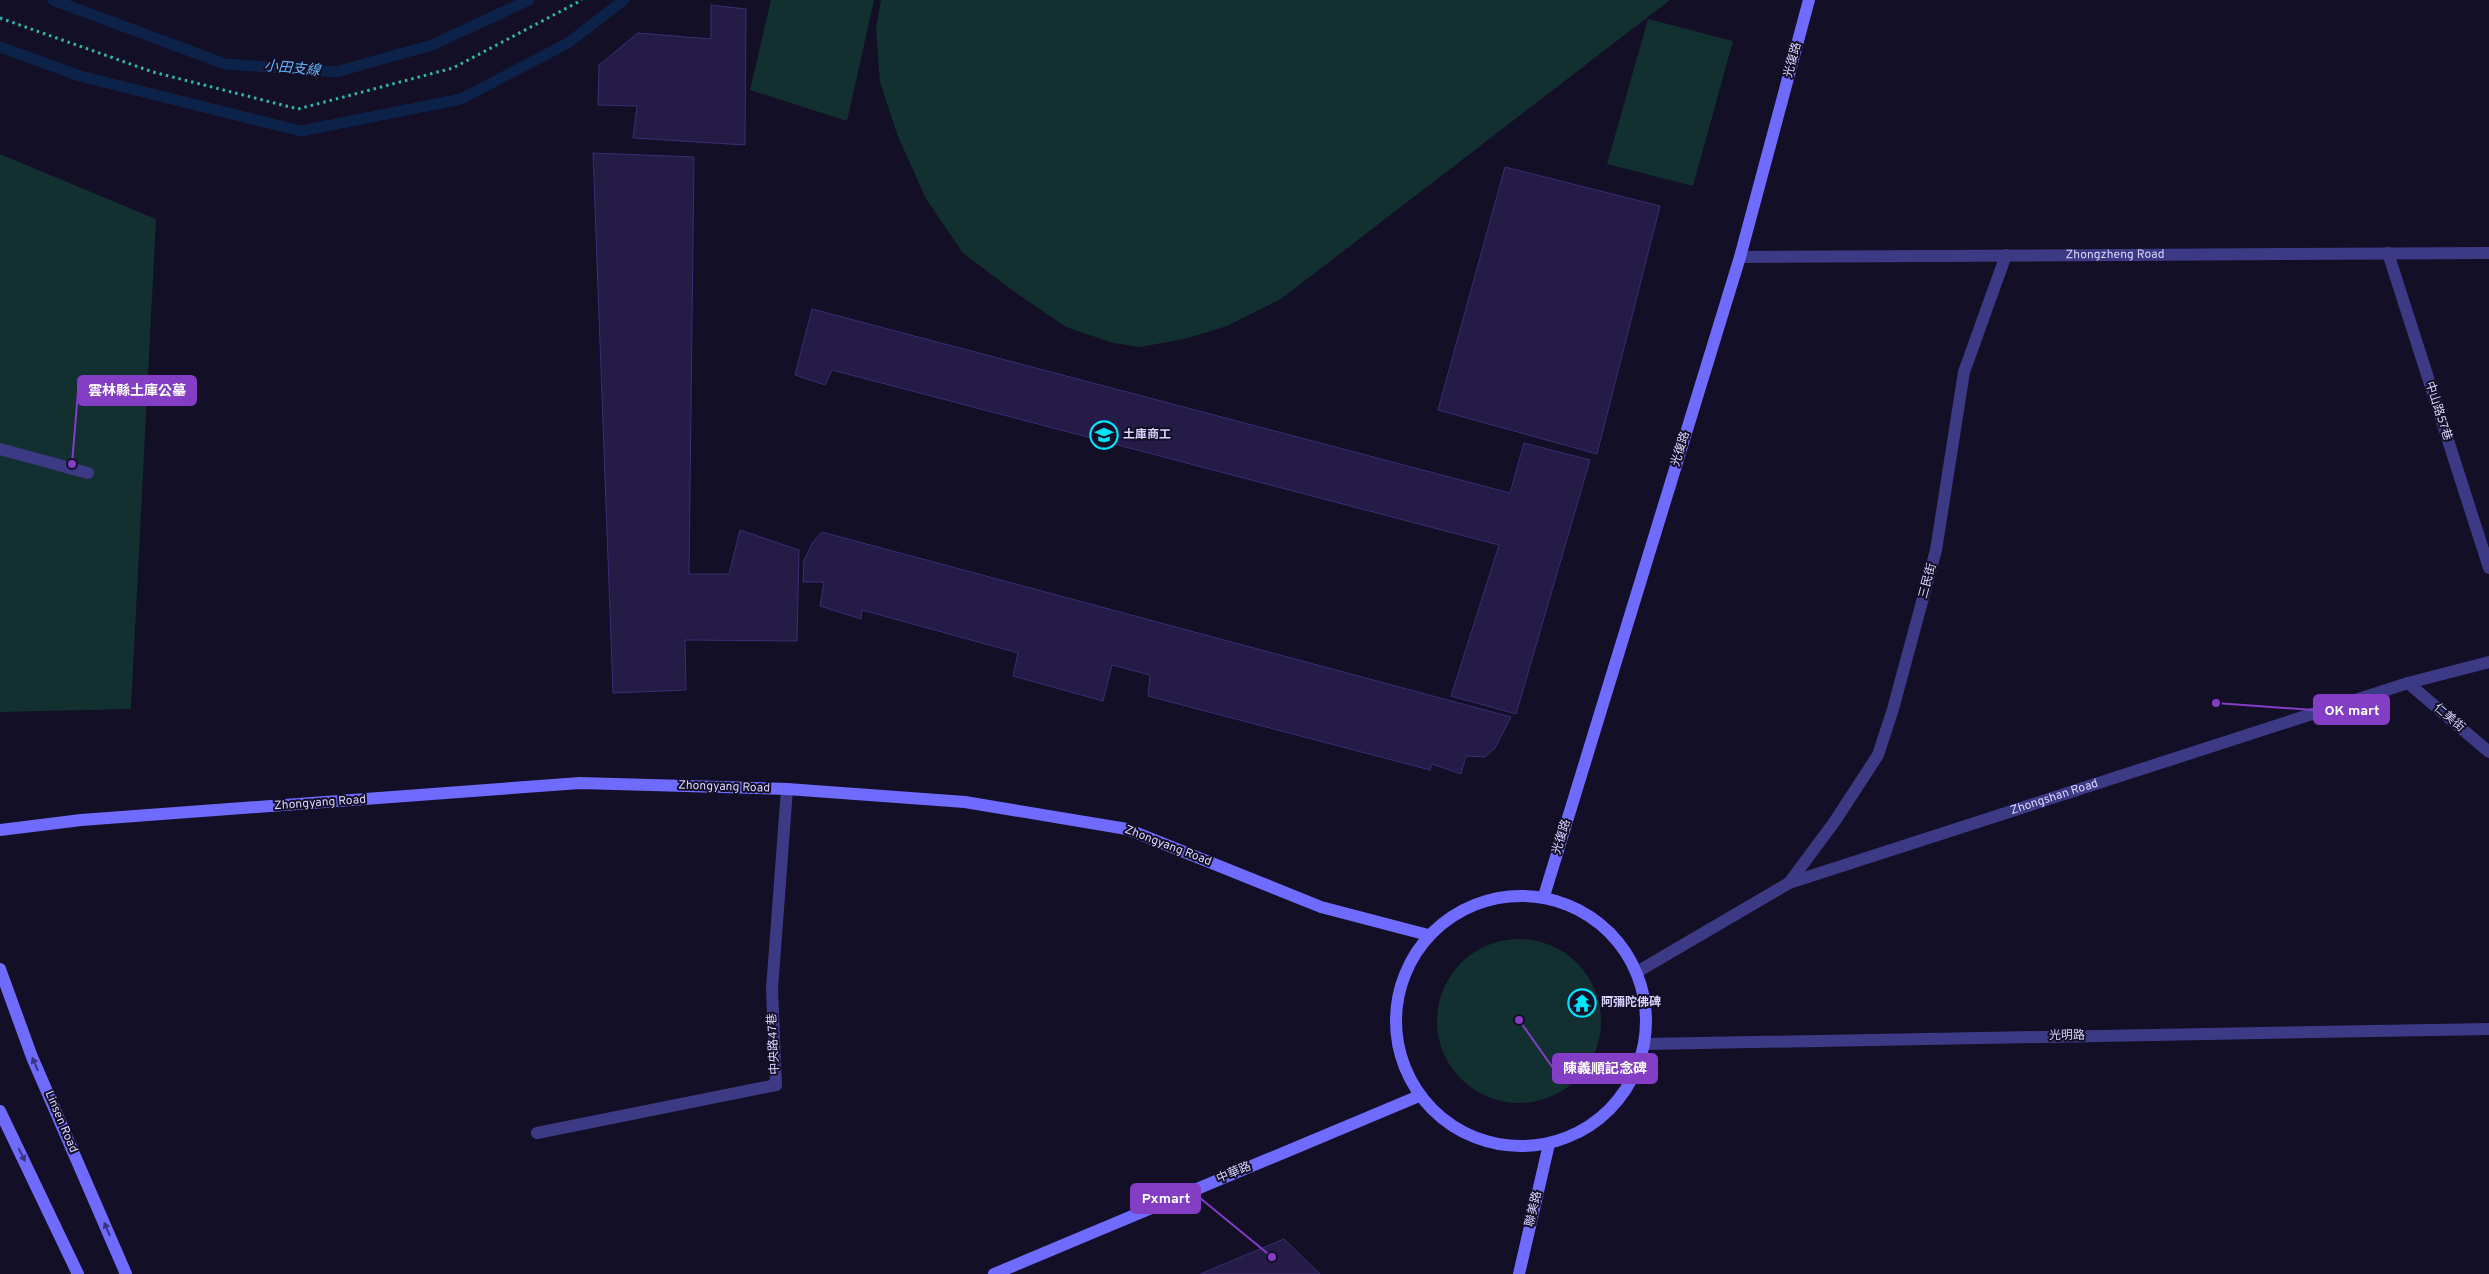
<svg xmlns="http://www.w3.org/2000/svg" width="2489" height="1274" font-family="Overpass,'Noto Sans TC',sans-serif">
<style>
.green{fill:#12302f}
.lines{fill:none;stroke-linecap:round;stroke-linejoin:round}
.stream{stroke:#0c2248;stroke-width:11}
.building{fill:#241b47;stroke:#3b2d73}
.path{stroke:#2fb8b0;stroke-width:3;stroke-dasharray:2.5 4;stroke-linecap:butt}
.lane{stroke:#3d3a85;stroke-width:12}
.street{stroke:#3d3a85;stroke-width:12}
.secondary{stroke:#6f6bff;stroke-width:12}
.oneway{fill:#38347d}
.labels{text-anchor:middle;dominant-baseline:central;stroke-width:4;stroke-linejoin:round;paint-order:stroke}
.street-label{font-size:12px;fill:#d9d4ff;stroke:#130f26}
.poi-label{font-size:12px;font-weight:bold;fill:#d9d4ff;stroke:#130f26;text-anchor:start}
.water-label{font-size:14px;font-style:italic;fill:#62b6ff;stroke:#130f26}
.leader{fill:none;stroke:#843dc5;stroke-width:2}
.callout-dot{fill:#843dc5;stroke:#130f26;stroke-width:2}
.callout{fill:#843dc5;stroke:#843dc5;stroke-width:2}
.callout-label{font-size:14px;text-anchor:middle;font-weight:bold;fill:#fff}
</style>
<rect width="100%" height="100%" fill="#130f26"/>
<!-- green -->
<g class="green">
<polygon points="771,0 874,0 847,121 750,90"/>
<polygon points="881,0 1670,0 1281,299 1227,326 1184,339 1140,347 1113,343 1066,327 1016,293 963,253 926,199 897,134 880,82 876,29"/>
<polygon points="1648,19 1733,41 1693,186 1607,164"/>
<polygon points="0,154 156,219 131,709 0,712"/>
<circle cx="1519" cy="1021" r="82"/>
</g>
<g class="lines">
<!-- stream -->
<g class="stream">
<polyline points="53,0 225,64 336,72 432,45 529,0"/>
<polyline points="0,47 80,76 301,131 461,99 568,43 624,0"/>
</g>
</g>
<!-- building -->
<g class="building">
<polygon points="711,5 746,9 745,145 633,138 637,106 598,105 599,65 638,33 711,39"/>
<polygon points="593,153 694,157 689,574 729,574 740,530 799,550 797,641 685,640 686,690 613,693"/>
<polygon points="1505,167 1660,206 1597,454 1438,410"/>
<polygon points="812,309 1510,493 1524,443 1590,460 1516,714 1451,696 1499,545 832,370 825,385 795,375"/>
<polygon points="822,532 1511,717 1495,748 1485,757 1466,756 1461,774 1432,764 1430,770 1148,696 1150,675 1112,665 1103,701 1013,676 1018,653 862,610 861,619 820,606 824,582 803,582 804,560 813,542"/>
<polygon points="1577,997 1590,1001 1587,1010 1574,1006"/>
<polygon points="1284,1239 1320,1274 1200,1274"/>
</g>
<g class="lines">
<!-- path -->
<polyline class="path" points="0,18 153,72 298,109 453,68 582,0"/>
<!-- lane -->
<g class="lane">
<polyline points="2388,253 2489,568"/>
<polyline points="0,449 88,473"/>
<polyline points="2408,683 2489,752"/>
<polyline points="537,1133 776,1085 772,989 787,789"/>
</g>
<!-- street -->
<g class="street">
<path id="s1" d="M1740,257L2489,253"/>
<polyline points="1789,883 1835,821 1878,755 1893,709 1936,550 1964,372 2006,255"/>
<path id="s2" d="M1637,972L1789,883L2408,683L2489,662"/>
<polyline points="1646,1044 2489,1029"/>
</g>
<!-- secondary -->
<g class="secondary">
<polyline points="0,830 81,820 580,783 787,789 965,802 1127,829 1321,907 1428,935"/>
<circle cx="1521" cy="1021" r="125"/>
<polyline points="1544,896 1740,257 1809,0"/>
<polyline points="0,969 32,1057 126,1274"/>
<polyline points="0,1111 78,1274"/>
<polyline points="994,1274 1419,1096"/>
<polyline points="1519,1274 1549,1144"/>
</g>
</g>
<!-- one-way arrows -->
<defs><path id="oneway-solid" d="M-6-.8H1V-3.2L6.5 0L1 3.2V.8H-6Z" transform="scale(1.25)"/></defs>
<g class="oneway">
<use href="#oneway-solid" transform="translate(35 1064) rotate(-113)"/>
<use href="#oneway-solid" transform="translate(22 1155) rotate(63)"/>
<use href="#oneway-solid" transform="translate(107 1229) rotate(-113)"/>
</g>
<!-- icons -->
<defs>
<g id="school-ring" transform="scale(1.4375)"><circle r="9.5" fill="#130f26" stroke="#00e5ff" stroke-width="1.5"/><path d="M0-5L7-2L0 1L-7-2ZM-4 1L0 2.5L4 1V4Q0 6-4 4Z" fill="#00e5ff"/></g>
<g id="temple-ring" transform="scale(1.4375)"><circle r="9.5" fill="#130f26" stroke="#00e5ff" stroke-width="1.5"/><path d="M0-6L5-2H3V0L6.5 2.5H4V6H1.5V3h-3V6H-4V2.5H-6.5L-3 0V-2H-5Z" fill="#00e5ff"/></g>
</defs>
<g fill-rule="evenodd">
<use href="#school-ring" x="1104" y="435"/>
<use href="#temple-ring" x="1582" y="1003"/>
</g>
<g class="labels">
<!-- street labels -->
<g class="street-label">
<text transform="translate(1793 60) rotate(-75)">光復路</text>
<text stroke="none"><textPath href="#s1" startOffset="375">Zhongzheng Road</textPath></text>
<text transform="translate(2438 411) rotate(72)">中山路57巷</text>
<text transform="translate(1681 449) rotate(-73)">光復路</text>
<text transform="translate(1928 581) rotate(-75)">三民街</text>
<text transform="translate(2449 718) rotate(40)">仁美街</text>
<text transform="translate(724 787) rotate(2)">Zhongyang Road</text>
<text stroke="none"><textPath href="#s2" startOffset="455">Zhongshan Road</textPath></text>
<text transform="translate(320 803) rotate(-4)">Zhongyang Road</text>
<text transform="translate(1562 837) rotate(-73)">光復路</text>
<text transform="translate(1168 846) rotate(21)">Zhongyang Road</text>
<text transform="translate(2067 1036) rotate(-1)">光明路</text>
<text transform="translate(774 1044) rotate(-93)">中央路47巷</text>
<text transform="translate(61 1122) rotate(67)">Linsen Road</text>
<text transform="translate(1234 1173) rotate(-23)">中華路</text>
<text transform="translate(1534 1209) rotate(-77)">聯美路</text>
</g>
<!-- poi labels -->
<g class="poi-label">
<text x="1123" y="435">土庫商工</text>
<text x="1601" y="1003">阿彌陀佛碑</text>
</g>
<!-- water labels -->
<g class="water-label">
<text transform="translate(292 69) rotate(5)">小田支線</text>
</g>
</g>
<!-- callouts -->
<path class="leader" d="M72 464L78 391M2216 703L2314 710M1519 1020L1553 1068M1272 1257L1200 1198"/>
<g class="callout-dot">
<circle cx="72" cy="464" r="5"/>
<circle cx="2216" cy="703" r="5"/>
<circle cx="1519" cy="1020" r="5"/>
<circle cx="1272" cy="1257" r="5"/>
</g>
<g class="callout">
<rect x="78" y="376" width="118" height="29" rx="5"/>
<rect x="2314" y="695" width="75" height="29" rx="5"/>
<rect x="1553" y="1054" width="104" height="29" rx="5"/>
<rect x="1131" y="1184" width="69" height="29" rx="5"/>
</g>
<g class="callout-label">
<text x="137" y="395">雲林縣土庫公墓</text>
<text x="2352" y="715">OK mart</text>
<text x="1605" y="1073">陳義順記念碑</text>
<text x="1166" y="1203">Pxmart</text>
</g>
</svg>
